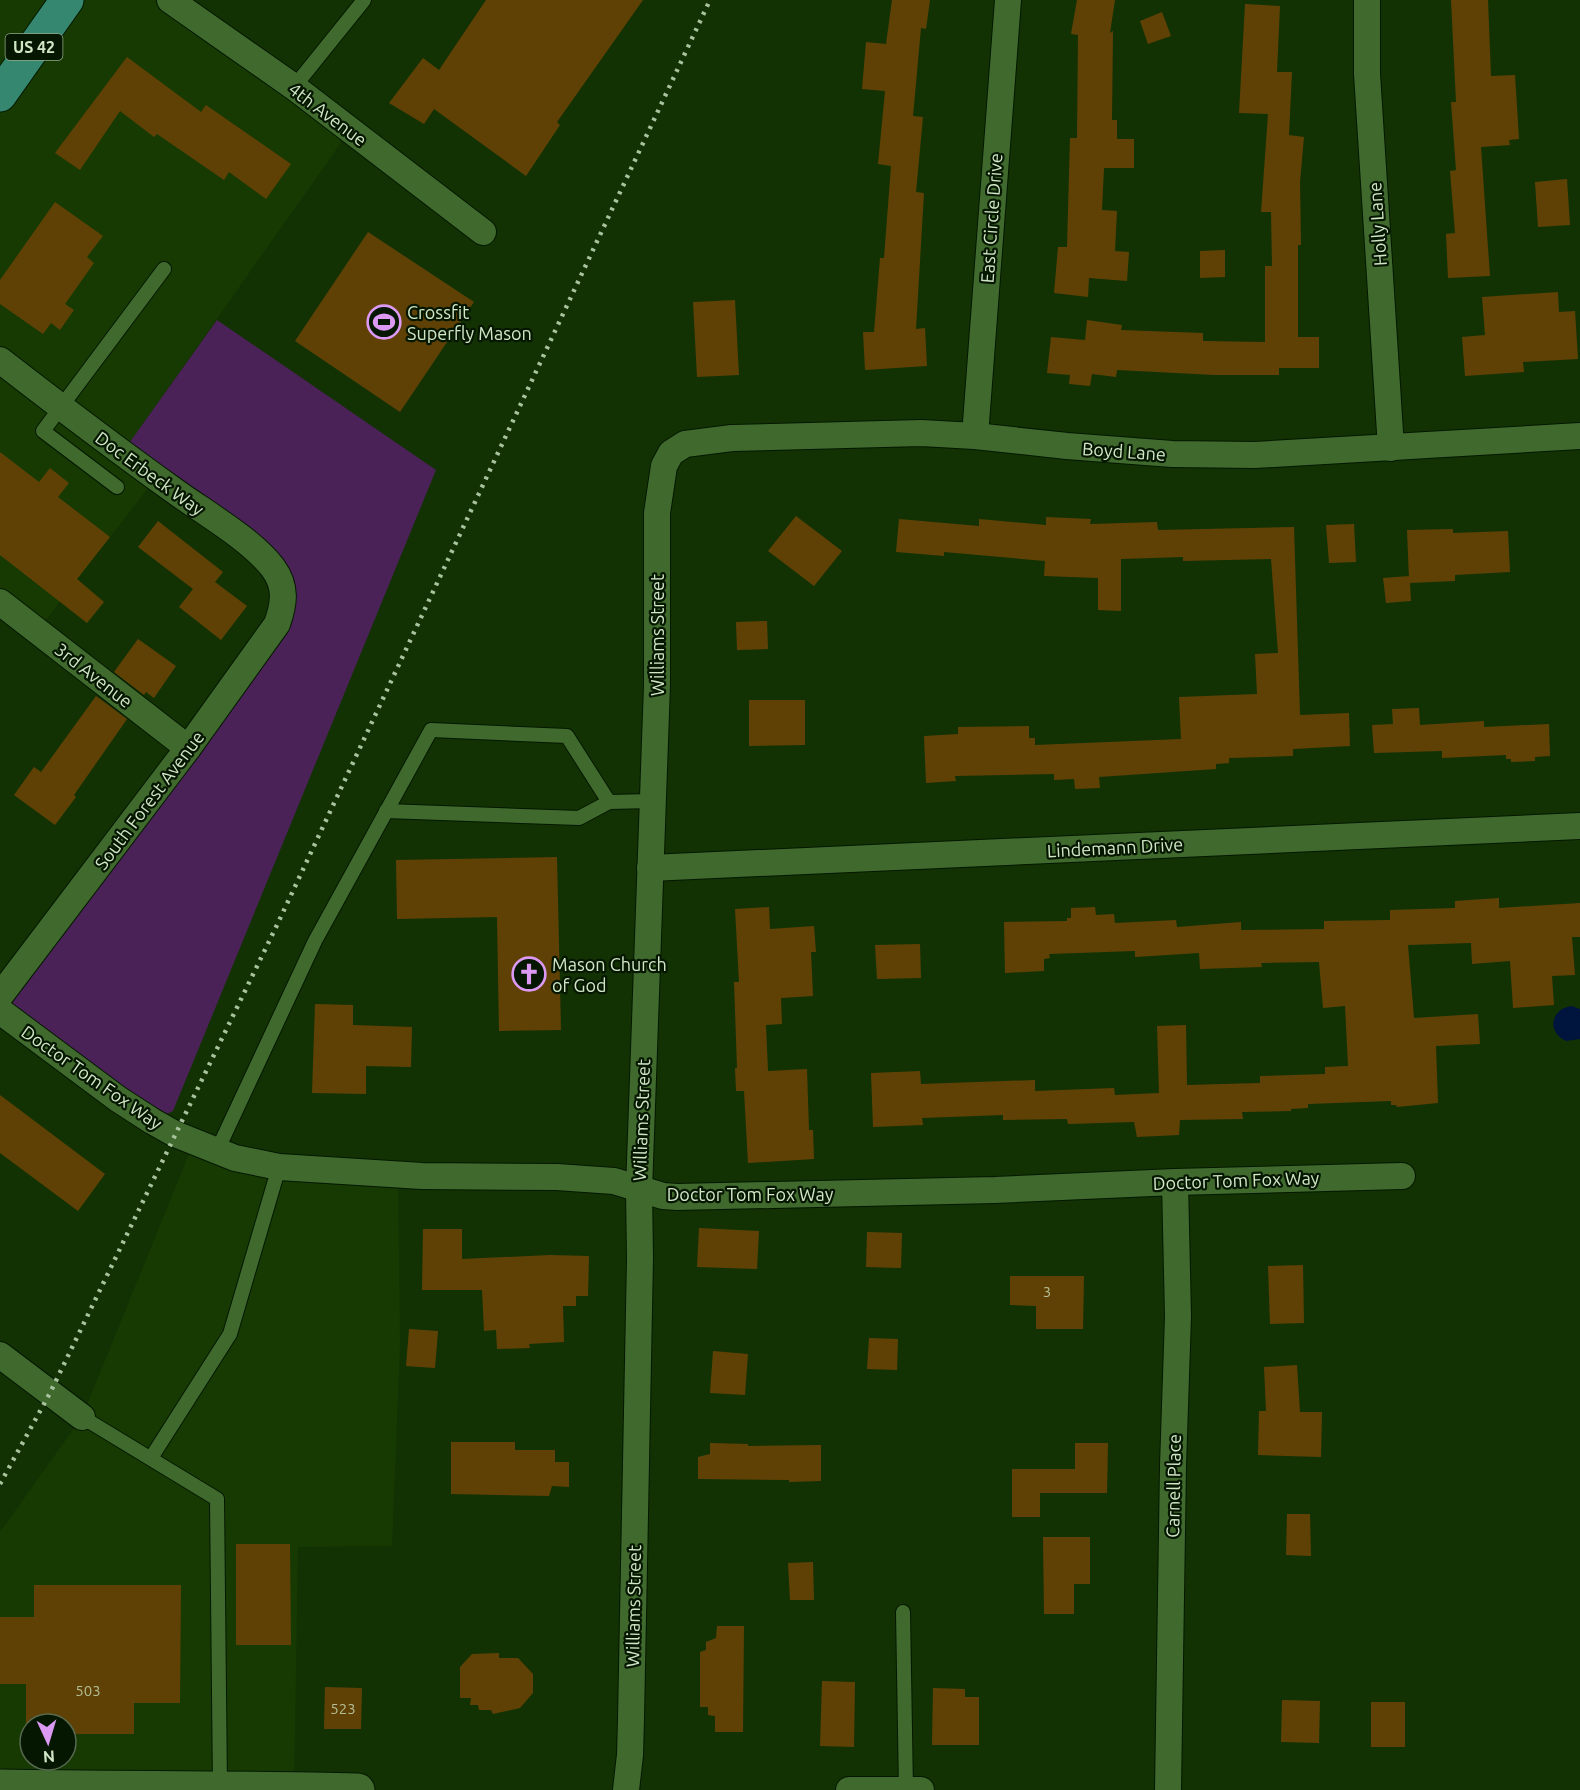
<svg xmlns="http://www.w3.org/2000/svg" width="1580" height="1790" font-family="Ubuntu,sans-serif">
<style>
.built{fill:#173a03;fill-rule:evenodd}
.green{fill:#4b2258}
.water{fill:#00153e}
.building{fill:#604105}
.lines{fill:none;stroke-linecap:round;stroke-linejoin:round}
.service-casing{stroke:#041800;stroke-width:16}
.minor-casing{stroke:#041800;stroke-width:28}
.secondary-casing{stroke:#041800;stroke-width:35}
.primary-casing{stroke:#041800;stroke-width:35}
.service{stroke:#406a2d;stroke-width:14}
.minor{stroke:#406a2d;stroke-width:26}
.secondary{stroke:#406a2d;stroke-width:33}
.primary{stroke:#358770;stroke-width:33}
.rail{stroke:#aac39f;stroke-width:4.5;stroke-dasharray:3 6;stroke-linecap:butt}
.labels{text-anchor:middle;dominant-baseline:central;stroke-width:4.5;stroke-linejoin:round;paint-order:stroke}
.number-label{font-size:15px;fill:#b4be96}
.shield{fill:#061701;stroke:#93a98b;stroke-width:1.5}
.shield-label{font-size:16px;font-weight:bold;fill:#d0e7c6}
.street-label{font-size:18px;fill:#d0e7c6;stroke:#061701}
.poi-label{font-size:18px;fill:#d0e7c6;stroke:#061701;text-anchor:start}
</style>
<rect width="100%" height="100%" fill="#133203"/>
<!-- built -->
<g class="built">
<polygon points="0,0 169,0 350,130 122,453 156,478 37,631 0,602"/>
<path d="M194,1142L398,1174L400,1343L392,1546L298,1547L294,1789L0,1785V1532L82,1417ZM30,1724H66V1760H30Z"/>
</g>
<!-- green -->
<polygon class="green" points="217,320 436,470 173,1111 152,1121 0,1011 277,624 282,585 122,453"/>
<!-- water -->
<path class="water" d="M1572,1006L1580,1009V1039L1566,1041C1546,1032 1551,1008 1572,1006Z"/>
<!-- building -->
<g class="building">
<polygon points="486,0 643,0 557,122 560,125 526,176 434,109 424,124 389,103 423,58 439,70"/>
<polygon points="892,0 930,0 926,29 921,28 913,116 923,117 916,192 924,193 916,329 925,328 927,366 865,370 863,332 874,332 880,258 884,258 891,166 878,164 885,91 862,89 866,42 886,44"/>
<polygon points="1077,0 1115,0 1110,33 1113,31 1112,120 1117,120 1117,139 1134,139 1134,168 1104,168 1102,210 1117,211 1115,251 1129,252 1127,281 1089,278 1088,297 1054,293 1058,247 1067,247 1070,138 1077,138 1078,35 1071,34"/>
<polygon points="1451,0 1488,0 1491,76 1515,75 1519,139 1509,140 1510,145 1481,147 1490,276 1448,278 1446,234 1455,233 1450,171 1456,170 1451,102 1456,102"/>
<polygon points="1245,4 1280,6 1277,72 1292,72 1289,135 1304,137 1300,182 1301,245 1298,245 1298,337 1319,337 1319,368 1279,368 1279,375 1215,375 1117,370 1116,377 1092,374 1090,386 1069,384 1070,375 1047,373 1051,337 1085,340 1087,320 1122,325 1121,330 1203,333 1203,341 1265,342 1265,266 1272,266 1271,212 1261,212 1268,114 1239,113"/>
<polygon points="1162,12 1171,36 1148,44 1140,21"/>
<polygon points="127,57 201,112 206,105 291,164 266,199 229,172 224,180 157,134 154,137 120,111 80,170 55,153"/>
<polygon points="1567,179 1570,225 1538,227 1535,182"/>
<polygon points="55,202 103,236 87,257 94,263 65,304 74,310 60,330 51,323 43,334 0,304 0,280"/>
<polygon points="368,232 474,302 400,412 295,341"/>
<polygon points="1225,250 1225,277 1200,278 1200,251"/>
<polygon points="1558,292 1559,312 1575,311 1578,359 1523,362 1524,372 1465,376 1462,337 1485,335 1482,297"/>
<polygon points="735,300 739,375 697,377 693,302"/>
<polygon points="0,452 39,482 50,468 69,483 58,497 110,537 77,579 104,602 87,623 0,555"/>
<polygon points="796,516 842,551 814,586 768,551"/>
<polygon points="1046,517 1091,519 1090,524 1157,522 1158,530 1294,527 1300,715 1349,713 1350,746 1293,749 1293,756 1229,758 1229,763 1216,764 1216,769 1099,777 1100,788 1075,789 1074,779 1054,780 1054,774 955,776 956,781 926,783 924,736 958,734 958,727 1029,726 1029,738 1035,738 1035,745 1181,739 1179,697 1257,694 1255,654 1278,653 1271,559 1183,561 1183,557 1121,559 1121,611 1098,610 1098,578 1044,576 1045,561 944,552 944,556 896,552 899,519 979,526 979,519 1046,525"/>
<polygon points="158,521 223,572 215,582 247,606 221,640 179,607 193,589 138,547"/>
<polygon points="1354,524 1356,562 1329,563 1326,525"/>
<polygon points="1453,529 1453,533 1508,531 1510,572 1455,575 1455,581 1410,583 1411,601 1386,603 1383,578 1409,576 1409,579 1407,530"/>
<polygon points="767,621 768,649 737,650 736,622"/>
<polygon points="138,639 176,666 154,698 146,692 144,695 114,672"/>
<polygon points="96,696 127,719 74,795 76,797 55,825 14,795 34,767 41,772"/>
<polygon points="749,700 805,700 805,745 749,746"/>
<polygon points="1419,708 1420,725 1484,721 1484,727 1549,724 1550,756 1535,757 1535,761 1511,762 1511,759 1506,759 1506,755 1442,758 1442,751 1374,753 1372,725 1393,724 1392,709"/>
<polygon points="557,857 561,1030 499,1031 497,917 397,919 396,860"/>
<polygon points="1499,898 1499,908 1580,903 1580,937 1572,937 1575,975 1552,976 1554,1005 1513,1008 1510,961 1472,964 1471,943 1408,945 1414,1018 1478,1014 1480,1044 1436,1046 1438,1103 1397,1107 1396,1105 1391,1105 1391,1101 1308,1104 1308,1108 1291,1109 1291,1111 1242,1112 1243,1119 1180,1120 1179,1135 1137,1137 1134,1122 1068,1124 1067,1119 1003,1120 1003,1115 922,1118 923,1125 873,1127 871,1073 920,1071 921,1084 1035,1080 1035,1091 1114,1088 1115,1095 1159,1093 1157,1026 1186,1025 1187,1085 1260,1083 1260,1076 1325,1074 1325,1067 1348,1066 1345,1006 1323,1008 1319,962 1261,963 1262,967 1200,969 1199,953 1135,957 1135,951 1049,954 1050,958 1044,959 1044,971 1005,973 1004,922 1067,921 1067,918 1071,918 1071,908 1095,907 1096,915 1114,914 1115,923 1176,920 1177,927 1241,922 1241,930 1324,929 1324,921 1390,920 1390,910 1455,908 1455,901"/>
<polygon points="769,907 770,929 814,926 816,952 811,952 813,996 781,998 782,1024 766,1025 768,1071 807,1069 809,1130 813,1130 814,1159 748,1163 744,1091 736,1091 735,1068 737,1068 734,982 739,982 735,909"/>
<polygon points="920,944 921,978 877,979 875,945"/>
<polygon points="315,1004 353,1005 353,1025 412,1027 411,1067 366,1066 366,1094 312,1093"/>
<polygon points="0,1095 105,1174 78,1211 0,1153"/>
<polygon points="699,1228 759,1231 757,1269 697,1267"/>
<polygon points="423,1229 462,1229 462,1259 550,1255 589,1256 588,1296 576,1296 576,1306 563,1306 564,1342 529,1344 530,1348 497,1349 496,1330 484,1331 482,1290 422,1290"/>
<polygon points="867,1232 902,1233 901,1268 866,1267"/>
<polygon points="1303,1265 1304,1323 1270,1324 1268,1266"/>
<polygon points="1010,1276 1084,1276 1083,1329 1036,1329 1036,1306 1010,1305"/>
<polygon points="409,1329 438,1331 435,1368 406,1366"/>
<polygon points="869,1338 898,1339 897,1370 867,1369"/>
<polygon points="713,1351 748,1354 745,1395 710,1393"/>
<polygon points="1297,1365 1300,1412 1322,1412 1321,1457 1258,1455 1259,1411 1266,1411 1264,1367"/>
<polygon points="451,1442 515,1442 515,1450 555,1450 555,1462 569,1462 569,1487 552,1486 549,1496 451,1494"/>
<polygon points="710,1443 748,1444 748,1446 821,1445 821,1481 789,1482 789,1480 698,1479 698,1457 710,1454"/>
<polygon points="1075,1443 1108,1443 1107,1493 1040,1493 1040,1517 1012,1517 1012,1469 1075,1469"/>
<polygon points="1287,1514 1310,1514 1311,1556 1286,1555"/>
<polygon points="1043,1537 1090,1537 1090,1584 1074,1584 1074,1614 1044,1614"/>
<polygon points="236,1544 290,1544 291,1645 236,1645"/>
<polygon points="813,1562 814,1600 790,1600 788,1563"/>
<polygon points="34,1585 181,1585 180,1703 134,1703 134,1734 66,1734 66,1724 30,1724 30,1734 26,1734 26,1684 0,1684 0,1617 34,1617"/>
<polygon points="717,1626 744,1626 743,1732 715,1732 715,1716 708,1715 708,1707 700,1707 700,1652 706,1650 706,1642 716,1638"/>
<polygon points="499,1653 499,1658 518,1658 533,1674 533,1693 520,1708 493,1714 491,1710 479,1710 478,1705 470,1705 471,1698 460,1698 460,1667 472,1654"/>
<polygon points="822,1681 855,1682 854,1747 820,1746"/>
<polygon points="325,1687 362,1688 361,1729 324,1729"/>
<polygon points="933,1688 965,1689 965,1697 979,1697 979,1745 932,1745"/>
<polygon points="1282,1700 1320,1701 1319,1743 1281,1742"/>
<rect x="1371" y="1702" width="34" height="45"/>
</g>
<g class="lines">
<!-- service casing -->
<g class="service-casing">
<g id="service">
<polyline points="294,87 364,0"/>
<polyline points="117,487 43,431 164,269"/>
<polyline points="386,811 579,818 609,802"/>
<polyline points="217,1151 315,941 431,730 567,736 609,802 652,801"/>
<polyline points="82,1417 217,1499 220,1787"/>
<polyline points="151,1458 230,1334 279,1167"/>
<polyline points="903,1612 906,1790"/>
</g>
</g>
<!-- minor casing -->
<g class="minor-casing">
<g id="minor">
<polyline points="170,0 294,87 483,232"/>
<polyline points="1367,0 1367,74 1391,448"/>
<path d="M0,360C58,405 116,449 176,492C205,513 252,540 273,568C287,587 284,604 277,624L188,748L0,996"/>
<polyline points="975,436 1008,0"/>
<polyline points="0,602 188,748"/>
<polyline points="650,868 1580,826"/>
<polyline points="0,1011 118,1099 152,1121 175,1134 235,1158 279,1167 422,1176 557,1177 614,1181 663,1196 677,1197 995,1190 1175,1182 1402,1176"/>
<polyline points="0,1355 82,1417"/>
<polyline points="626,1790 630,1755 631,1719 640,1258 639,1190 657,685 657,513 664,466 671,453 685,444 732,438 921,433 975,436 1067,446 1172,454 1255,455 1580,436"/>
<polyline points="849,1790 921,1790"/>
<polyline points="1168,1790 1173,1466 1178,1316 1175,1182"/>
</g>
</g>
<!-- secondary casing -->
<g class="secondary-casing">
<path id="secondary" d="M0,1786C119,1788 239,1787 358,1790"/>
</g>
<!-- primary casing -->
<g class="primary-casing">
<polyline id="primary" points="0,95 67,0"/>
</g>
<!-- service -->
<use href="#service" class="service"/>
<!-- minor -->
<use href="#minor" class="minor"/>
<!-- secondary -->
<use href="#secondary" class="secondary"/>
<!-- primary -->
<use href="#primary" class="primary"/>
<!-- rail -->
<polyline class="rail" points="0,1484 50,1393 277,925 710,0"/>
</g>
<!-- icons -->
<defs>
<g id="stadium-ring" transform="scale(1.725)"><circle r="9.5" fill="#061701" stroke="#dc99f4" stroke-width="1.5"/><path d="M0-5a6.5 5 0 1 0 0 10a6.5 5 0 1 0 0-10ZM-3.5-1.8h7v3.6h-7Z" fill="#dc99f4"/></g>
<g id="church-ring" transform="scale(1.725)"><circle r="9.5" fill="#061701" stroke="#dc99f4" stroke-width="1.5"/><path d="M-1.2-6h2.4v3.5h3.3v2.4h-3.3V6h-2.4V-.1h-3.3v-2.4h3.3Z" fill="#dc99f4"/></g>
</defs>
<g fill-rule="evenodd">
<use href="#stadium-ring" x="384" y="322"/>
<use href="#church-ring" x="529" y="974"/>
</g>
<g class="labels">
<!-- number labels -->
<g class="number-label">
<text x="1047" y="1291">3</text>
<text x="88" y="1690">503</text>
<text x="343" y="1708">523</text>
</g>
<!-- shield labels -->
<rect class="shield" x="5.5" y="34" width="57" height="26" rx="4.5"/>
<g class="shield-label">
<text x="34" y="47">US 42</text>
</g>
<!-- street labels -->
<g class="street-label">
<text transform="translate(328 114) rotate(37)">4th Avenue</text>
<text transform="translate(991 218) rotate(-86)">East Circle Drive</text>
<text transform="translate(1377 224) rotate(-94)">Holly Lane</text>
<text transform="translate(1124 451) rotate(4)">Boyd Lane</text>
<text transform="translate(150 473) rotate(36)">Doc Erbeck Way</text>
<text transform="translate(657 635) rotate(-90)">Williams Street</text>
<text transform="translate(94 675) rotate(38)">3rd Avenue</text>
<text transform="translate(149 800) rotate(-53)">South Forest Avenue</text>
<text transform="translate(1115 847) rotate(-3)">Lindemann Drive</text>
<text transform="translate(92 1077) rotate(35)">Doctor Tom Fox Way</text>
<text transform="translate(641 1120) rotate(-88)">Williams Street</text>
<text transform="translate(1236 1180) rotate(-2)">Doctor Tom Fox Way</text>
<text x="750" y="1194">Doctor Tom Fox Way</text>
<text transform="translate(1173 1486) rotate(-89)">Carnell Place</text>
<text transform="translate(633 1606) rotate(-89)">Williams Street</text>
</g>
<!-- poi labels -->
<g class="poi-label">
<text x="407" y="312">Crossfit<tspan x="407" dy="21">Superfly Mason</tspan></text>
<text x="552" y="964">Mason Church<tspan x="552" dy="21">of God</tspan></text>
</g>
</g>
<!-- north arrow -->
<g transform="translate(48 1742) rotate(176)"><circle r="28" fill="#061701" stroke="#576a50" stroke-width="1.5"/>
<path d="M0-4.5L10 22L0 15L-10 22Z" fill="#dc99f4"/>
<text y="-9" font-size="16" font-weight="bold" text-anchor="middle" fill="#d0e7c6">N</text>
</g>
</svg>
